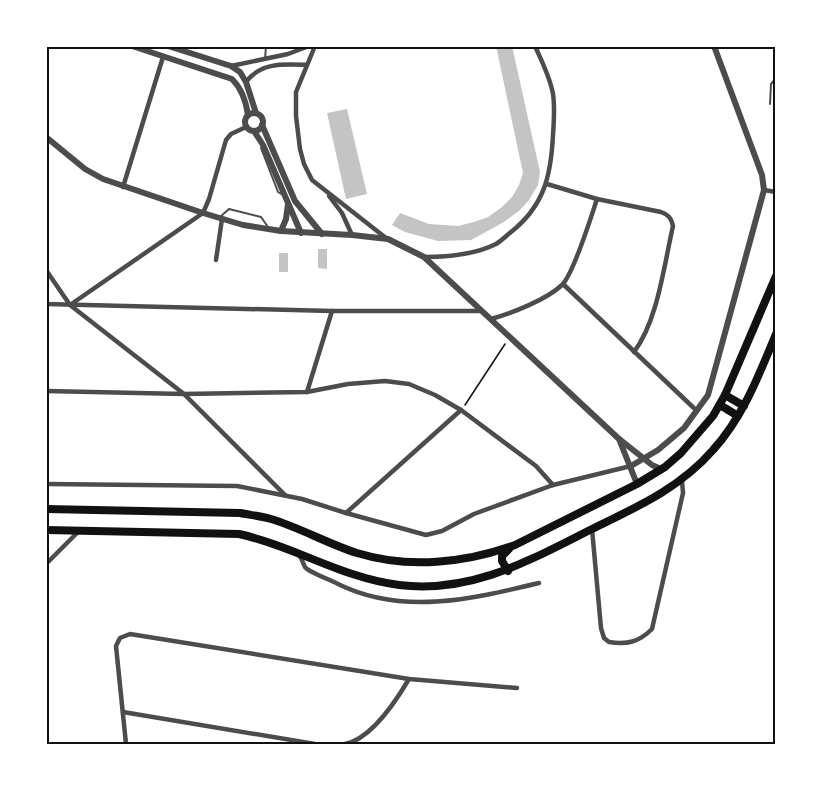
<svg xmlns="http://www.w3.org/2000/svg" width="822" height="791" font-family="'IBM Plex Serif',serif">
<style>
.building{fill:#c4c4c4}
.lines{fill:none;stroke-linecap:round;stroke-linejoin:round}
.path{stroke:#111;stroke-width:1.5}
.service{stroke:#4c4c4c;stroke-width:2}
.minor{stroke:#4c4c4c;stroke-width:4.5}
.tertiary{stroke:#4c4c4c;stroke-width:6}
.primary{stroke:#111;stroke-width:8}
.neatline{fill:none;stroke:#111;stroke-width:2}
</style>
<rect width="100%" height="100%" fill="#fff"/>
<!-- building -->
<g class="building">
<polygon points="496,46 512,46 540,172 538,185 529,200 520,210 504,222 471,240 438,241 405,232 392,225 400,213 429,224 458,226 474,222 488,217 502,207 512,197 519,185 523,173"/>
<polygon points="347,109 367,194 346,199 327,113"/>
<polygon points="318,249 327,249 327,269 318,268"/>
<rect x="279" y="253" width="9" height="19"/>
</g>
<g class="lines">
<!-- path -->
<polyline class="path" points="465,405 505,344"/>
<!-- service -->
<g class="service">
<polyline points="265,59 266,46"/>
<polyline points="770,104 771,84 776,78"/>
<polyline points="261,148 278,192 283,195"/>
<polyline points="220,217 229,209 261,217 268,227"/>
</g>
<!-- minor -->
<g class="minor">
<polyline points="315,46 296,92 296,116 300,149 304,164 312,180 386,238"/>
<polyline points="231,66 288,54 309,46"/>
<path d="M246,82C261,62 284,64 307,65"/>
<path d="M547,184L597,199L661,212C669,215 671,218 673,226C664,265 658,320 634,352"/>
<polyline points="123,187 163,57"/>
<polyline points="764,190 776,192"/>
<polyline points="329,196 342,213 352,235"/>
<path d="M424,257C449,257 474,255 496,244C501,241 506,236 511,232C544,206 551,176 553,135C554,121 555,107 553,94C550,77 542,62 535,46"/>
<polyline points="216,260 222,219"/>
<polyline points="46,270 70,305 184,394 285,495"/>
<polyline points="563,284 697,411"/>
<polyline points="46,304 332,311 482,311"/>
<polyline points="70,305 203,213 209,199 226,140 231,134 246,127"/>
<path d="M491,319C512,313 546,300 562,285C574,273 591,217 597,199"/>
<polyline points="46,391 184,394 307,392 348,384 385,381 409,384 435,395 461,410 536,466 553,485"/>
<polyline points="307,392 332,311"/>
<polyline points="46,484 237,486 302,499 346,513 426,535 442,531 474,514 553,485 631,466"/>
<polyline points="346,513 461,410"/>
<path d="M592,529L601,628L604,638L609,642C627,645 639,642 652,629L683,493L682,481"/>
<path d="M299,555C302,559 303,563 305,567C308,572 331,580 338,584C403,616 472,599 539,583"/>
<polyline points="46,564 80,530"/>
<polyline points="46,689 46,700"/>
<polyline points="123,712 315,744"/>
<polyline points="126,744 116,646 120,638 130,634 409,679 517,688"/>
<path d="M345,744C371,739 396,701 409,679"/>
</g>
<!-- tertiary -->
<g class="tertiary">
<path d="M132,46L232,79C242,89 246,101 248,115"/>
<polyline points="168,46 231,66 240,72 246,82 256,113"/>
<circle cx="254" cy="122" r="9"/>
<polyline points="262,125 295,201 322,234"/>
<polyline points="254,131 263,145 301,233"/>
<polyline points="46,137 85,169 103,179 203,213 243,225 281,231 352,235 388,239 424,257 618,438 652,465 661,469"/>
<polyline points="281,231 286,219 288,204"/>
<polyline points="619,439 637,484"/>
<polyline points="631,466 658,450 684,428 708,395 764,190 762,175 714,46"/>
</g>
<!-- primary -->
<g class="primary">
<polyline points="725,395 744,406"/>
<polyline points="720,405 738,416"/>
<path d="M46,509L240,513C250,515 261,516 271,519C301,528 328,544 357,553C409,569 465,563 515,545L637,484L665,467L681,453L713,416L725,395L776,276"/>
<path d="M46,530L239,534C294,546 342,578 399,585C472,594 530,560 592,529C637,507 680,488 713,450C743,417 759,375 776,334"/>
<polyline points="508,571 502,561 502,556 509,549"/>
</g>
</g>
<!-- border -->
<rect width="822" height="791" fill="none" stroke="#ffffff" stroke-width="96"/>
<rect x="48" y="48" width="726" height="695" class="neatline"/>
</svg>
